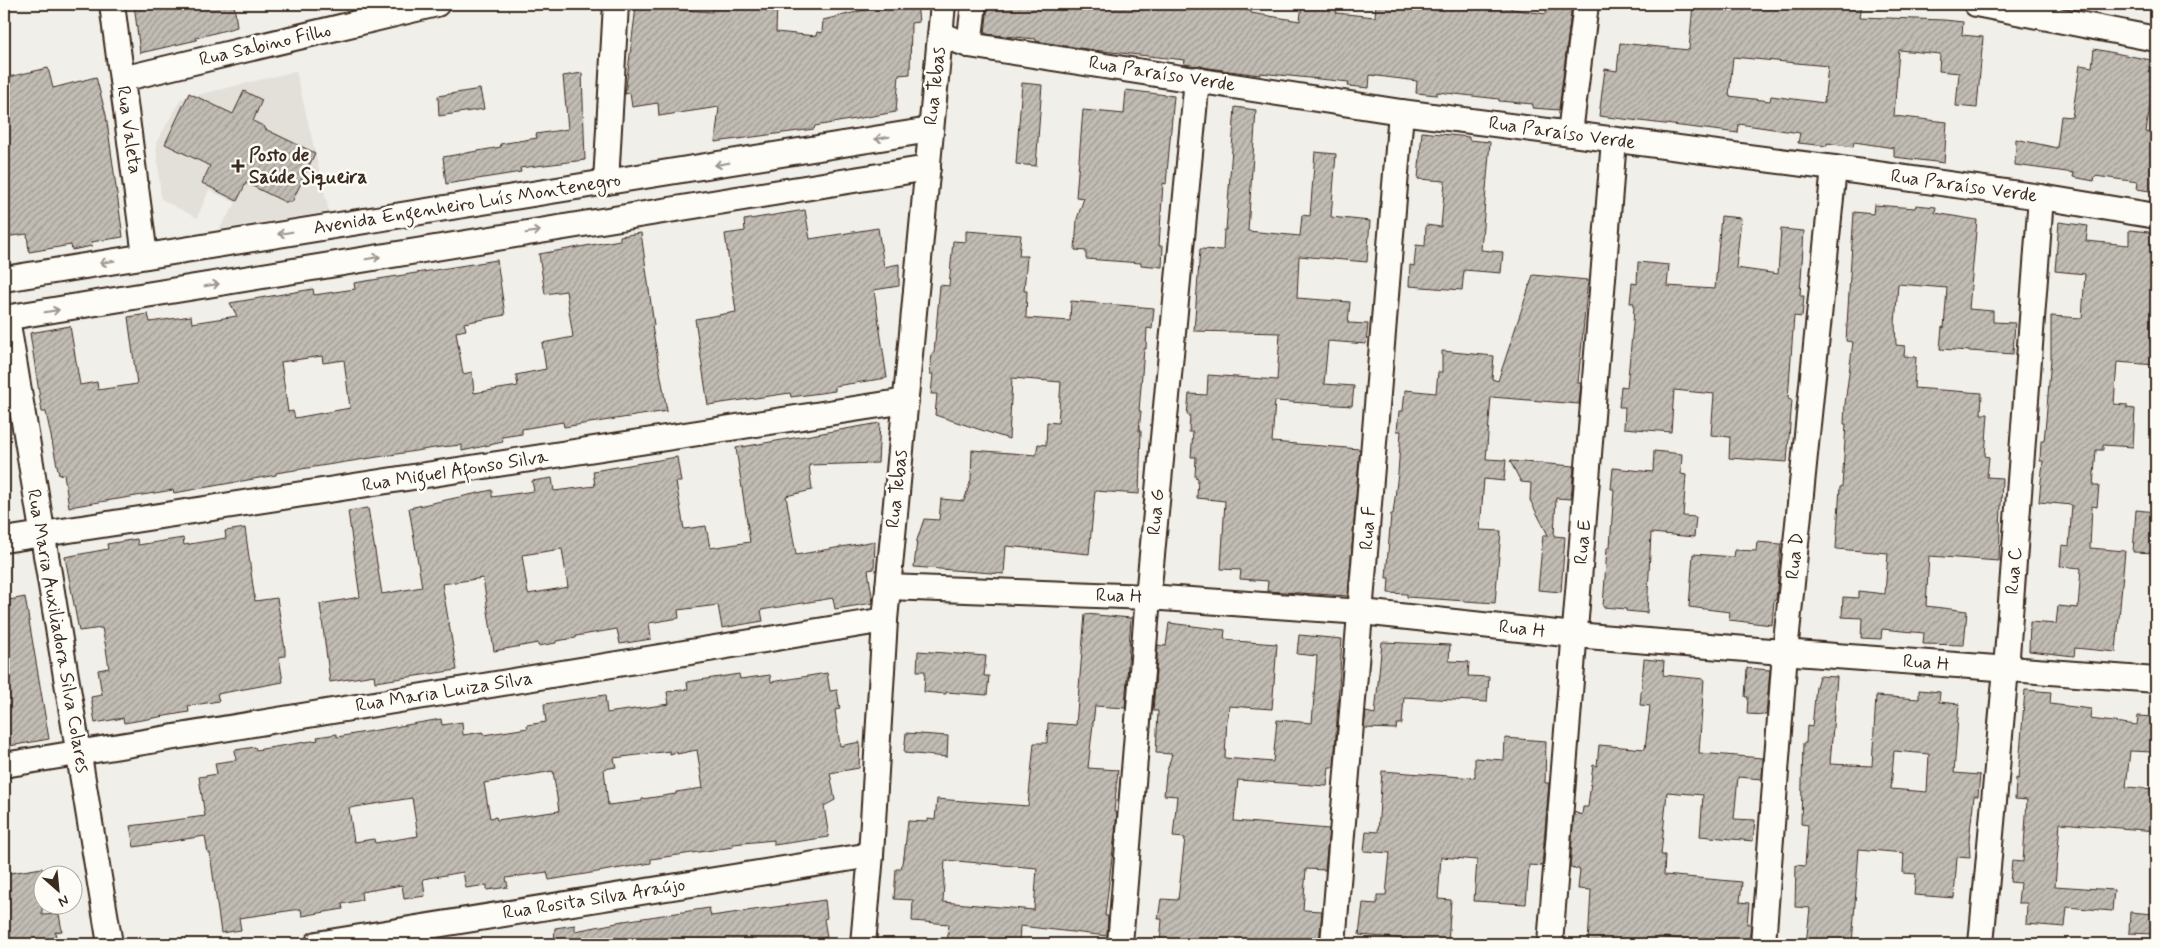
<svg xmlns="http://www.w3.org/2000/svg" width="2160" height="948" font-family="Mynerve,sans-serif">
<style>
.built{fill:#e3e0da}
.building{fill:url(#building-hatch);stroke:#3b2a1e;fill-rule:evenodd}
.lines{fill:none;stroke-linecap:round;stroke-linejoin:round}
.minor-casing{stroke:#3b2a1e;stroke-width:28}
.minor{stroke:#fdfcf7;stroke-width:24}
.oneway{stroke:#9c938a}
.poi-dot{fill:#3b2a1e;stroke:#fdfcf7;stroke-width:2}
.labels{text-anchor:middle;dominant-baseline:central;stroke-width:5;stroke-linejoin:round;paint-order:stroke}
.street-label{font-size:19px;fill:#3b2a1e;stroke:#fdfcf7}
.poi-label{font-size:19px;font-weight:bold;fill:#3b2a1e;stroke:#fdfcf7;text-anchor:start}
</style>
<defs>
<pattern id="building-hatch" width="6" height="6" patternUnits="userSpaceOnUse" patternTransform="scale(1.25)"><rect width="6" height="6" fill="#c1bcb4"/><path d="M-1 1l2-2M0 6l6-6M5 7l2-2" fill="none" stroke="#9e9992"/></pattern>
</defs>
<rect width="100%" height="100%" fill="#f1efea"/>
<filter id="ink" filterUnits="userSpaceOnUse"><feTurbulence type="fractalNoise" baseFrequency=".02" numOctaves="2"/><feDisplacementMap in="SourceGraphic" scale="10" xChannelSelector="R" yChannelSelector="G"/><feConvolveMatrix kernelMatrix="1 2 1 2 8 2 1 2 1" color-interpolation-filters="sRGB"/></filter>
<g filter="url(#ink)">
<!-- built -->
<polygon class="built" points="296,71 329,212 219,229 236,203 209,190 197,218 161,199 156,143 181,99"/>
<!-- building -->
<g class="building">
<polygon points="134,4 234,4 237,27 196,38 197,40 140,53"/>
<polygon points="647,4 661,4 661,8 712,12 713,4 777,4 776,32 816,36 817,32 822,33 823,20 890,4 917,4 919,22 911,23 910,74 899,75 896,112 815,126 814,129 715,142 719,107 659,116 658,103 632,107 630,93 625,94 636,7"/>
<polygon points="988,4 1222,4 1241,6 1241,9 1251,11 1251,13 1300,21 1302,4 1337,4 1336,13 1375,17 1376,4 1511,4 1511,9 1546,14 1547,4 1572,4 1559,110 1532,108 1533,104 1499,101 1499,99 1437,92 1437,95 1416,93 1417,81 1370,75 1369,88 1348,86 1349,82 1260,73 1260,75 1229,71 1184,64 1185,60 1093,50 1036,41 1036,39 985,34"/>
<path d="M1693,4H1862L1860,17L1944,20L1963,22L1962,35L1983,37L1977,108L1956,106L1959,73L1939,71L1940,54L1899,50L1894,116L1947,122L1944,163L1894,157V148L1854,142L1853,147L1827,143V146L1798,143L1800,133L1739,124L1738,133L1599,116L1605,69L1617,71L1620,43L1689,50ZM1733,57L1828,66L1824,103L1771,96L1770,101L1729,96Z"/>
<polygon points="2094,49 2156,61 2156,94 2152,93 2146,132 2156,133 2156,192 2137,189 2138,182 2095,176 2094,181 2073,177 2074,173 2015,165 2016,139 2057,148 2061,116 2072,117 2080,65 2092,67"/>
<polygon points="48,68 53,88 96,77 106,115 123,237 91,242 92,246 72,250 71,245 29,252 27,234 4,237 4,78"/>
<polygon points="582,73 585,160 520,168 521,172 446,184 443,157 501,147 500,144 537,138 536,134 568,129 563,76"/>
<polygon points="1022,83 1042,85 1036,166 1016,164"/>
<polygon points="480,89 484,109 439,116 438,96"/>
<polygon points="1126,90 1174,96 1166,184 1163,183 1159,246 1163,246 1162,267 1141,265 1141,263 1086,259 1086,251 1075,250 1077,219 1084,198 1076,197 1083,110 1124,114"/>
<polygon points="244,91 262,100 253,121 265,127 265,129 315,153 292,202 285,202 246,183 237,201 202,183 210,166 165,144 189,93 233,114"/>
<polygon points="1235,107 1256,110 1248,231 1300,236 1302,215 1310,216 1315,152 1336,154 1331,217 1370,221 1367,262 1299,256 1297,298 1350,302 1348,323 1368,324 1366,344 1328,341 1324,384 1354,386 1352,406 1275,401 1272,442 1360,449 1348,596 1267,591 1268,581 1240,579 1241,570 1221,569 1225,501 1197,498 1198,478 1195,477 1196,457 1191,457 1193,432 1189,432 1190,415 1187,415 1189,394 1207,395 1208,375 1277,380 1280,333 1194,331 1200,249 1223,250 1224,230 1226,230"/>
<polygon points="1422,132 1469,137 1469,140 1490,142 1481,250 1503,252 1501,273 1464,270 1462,290 1409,286 1410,265 1414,266 1416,245 1425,246 1426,225 1441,227 1445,181 1418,179"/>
<polygon points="1874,205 1915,208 1916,205 1936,207 1935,213 1977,220 1969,309 1993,311 1993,322 2015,323 2013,354 1940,349 1942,327 1944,328 1947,288 1898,284 1895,324 1896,345 1905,346 1904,356 1916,357 1914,388 1982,393 1981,414 1988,414 1985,456 1989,457 1987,477 2002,478 1999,561 1929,556 1926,606 1967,611 1964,645 1923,644 1924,633 1882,629 1881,639 1861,638 1862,618 1842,617 1843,597 1858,598 1858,591 1885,594 1888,553 1836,549 1840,487 1842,487 1846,424 1844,424 1845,404 1853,342 1846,341 1854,212 1873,214"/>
<polygon points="805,210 810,239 878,228 884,267 899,264 899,286 874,290 887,378 835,386 835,391 791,397 790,393 708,405 695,319 736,312 725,234 745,231 744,220"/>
<polygon points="1721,216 1741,218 1736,268 1778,274 1781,229 1804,231 1800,296 1804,296 1802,317 1794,316 1788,399 1792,400 1787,462 1729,458 1730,437 1711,435 1714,394 1674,390 1671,432 1624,428 1625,407 1619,407 1621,386 1627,387 1633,325 1634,303 1630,303 1632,283 1637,284 1638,262 1669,265 1667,286 1715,289"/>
<polygon points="2059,222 2088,226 2086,241 2129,245 2129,230 2149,232 2149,233 2156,234 2156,365 2117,362 2114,404 2127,405 2127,408 2135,409 2133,447 2103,445 2103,450 2096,450 2093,486 2099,486 2097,507 2092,506 2090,548 2125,551 2116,652 2075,648 2074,656 2029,651 2030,622 2056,624 2058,606 2078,608 2081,568 2060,566 2062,545 2069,546 2072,505 2039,502 2043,461 2040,461 2041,441 2044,441 2046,420 2051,358 2051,316 2082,318 2085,274 2055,271"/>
<polygon points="966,231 1021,235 1019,256 1027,256 1024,291 1027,291 1026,318 1070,321 1071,301 1154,308 1152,329 1147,328 1146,349 1144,349 1139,411 1141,411 1139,431 1141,431 1139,494 1095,491 1089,554 1006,546 1004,574 914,567 917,540 924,519 939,520 941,499 964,501 971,480 972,450 1036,455 1038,444 1046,445 1047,422 1058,423 1061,382 1012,378 1009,439 935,415 937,394 931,394 933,374 930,374 932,353 934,353 940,285 949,286 953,241 966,242"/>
<path d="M641,233L654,325L652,326L667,411L564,427L563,422L522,429V434L502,437L503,442L462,451V445L441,447L276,473V475L174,493L173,490L69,507L64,474L59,475L46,412H42L30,333L70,326L80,385L97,382L98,390L137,384L128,317L148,314L150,322L191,316L192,323L237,316L230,303L313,289L314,295L355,289L354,283L497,260L505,315L464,323L466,330L456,332L463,374L472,372L474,393L518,386L516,375L546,369L542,343L573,337L566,291L545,294L539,254L620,240V236ZM322,356L323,363L344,360L350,408L295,418L293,411L288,412L281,362Z"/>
<polygon points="1533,275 1588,280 1578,383 1581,383 1579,404 1491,397 1486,459 1506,460 1504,481 1484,479 1480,530 1501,531 1495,603 1407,597 1407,594 1388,593 1389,578 1386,578 1391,514 1393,514 1398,473 1401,431 1397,431 1399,411 1403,411 1405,390 1436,393 1438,372 1442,372 1442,351 1494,356 1492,379 1498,381"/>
<path d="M880,423L878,463L809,465L812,490L786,496L796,555L875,541L874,569L868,570L873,603L835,609L833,598L761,610L763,621L722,628L718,605L678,610L679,618L649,623L651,639L620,644L617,629L576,636V638L556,641V643L538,646V643L494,651L483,578L442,584L457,670L375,682L374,675L330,682L320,604L360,597L348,511L368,508L382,594L422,587L409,508L492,490V497L534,491L532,481L552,478L554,491L595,486L593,471L677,457L681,482H676L684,529L706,526L710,548L750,542L736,448ZM562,549L568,587L528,594L522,555Z"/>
<polygon points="1654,451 1682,454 1681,474 1686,475 1683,516 1696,517 1694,537 1651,533 1647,613 1626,611 1626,609 1603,607 1607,548 1610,547 1614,489 1611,489 1613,468 1653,472"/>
<polygon points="1510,461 1574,466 1571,499 1556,498 1554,536 1565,537 1561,592 1538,590 1543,535 1548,535 1530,500 1531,483 1521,482"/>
<polygon points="2136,510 2156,512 2156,553 2133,552"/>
<polygon points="245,528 255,601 277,598 285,650 285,656 279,657 283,682 217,694 219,701 188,706 189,712 124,723 123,718 95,723 91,697 102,695 98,670 109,668 106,648 102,628 79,631 65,557 108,549 107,544 137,539 138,545 183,538 184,545 226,538 225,531"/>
<polygon points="1757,542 1781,544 1776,600 1774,600 1772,625 1729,620 1730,612 1689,607 1693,554 1734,557 1735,550 1756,551"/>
<polygon points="25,597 49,739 4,747 4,622 8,621 4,601"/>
<path d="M1085,614L1131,618L1125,708L1095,706L1088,768L1118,770L1114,812H1117L1115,833L1105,916H1108L1107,936L1020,926L1019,944H947L949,924L912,921L913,900L894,899L896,869H901L903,857H904L908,821L928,822V819L935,820L937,799L1028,806L1034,743H1047L1048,723L1076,725ZM945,860L1037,868L1034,910L943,902Z"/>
<polygon points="1169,623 1225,630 1224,639 1234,640 1234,641 1277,644 1272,709 1229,706 1228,717 1227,717 1225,758 1273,762 1277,720 1312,723 1317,656 1297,654 1299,635 1342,639 1334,767 1329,767 1327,786 1238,780 1234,821 1329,829 1325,870 1306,869 1303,910 1322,911 1319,944 1160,944 1162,919 1158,919 1161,899 1178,900 1185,838 1173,837 1177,796 1164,795 1166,774 1172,754 1156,753 1158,711 1153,711 1158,645 1166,646"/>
<polygon points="1382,642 1450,645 1449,661 1469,662 1468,676 1489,677 1487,702 1404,697 1402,724 1397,724 1396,729 1364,728 1366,712 1375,714"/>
<polygon points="918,651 986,656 984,676 989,676 987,695 946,692 946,694 924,692 925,671 917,671"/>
<polygon points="1644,659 1664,661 1663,675 1704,679 1699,753 1763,758 1762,779 1738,777 1734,819 1755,820 1753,841 1700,836 1703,795 1667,792 1661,855 1665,855 1664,875 1742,882 1740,902 1749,903 1747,924 1751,924 1749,944 1708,944 1709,941 1657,937 1657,944 1588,944 1591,890 1578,889 1580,869 1570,868 1574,812 1582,815 1583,807 1588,807 1593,765 1597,766 1599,745 1645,749 1650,706 1640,705"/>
<polygon points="1747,668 1770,670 1766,715 1747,714 1748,697 1745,697"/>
<path d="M827,673L830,691L837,690L840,709L835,710L840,746L860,742L859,768L830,773L835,800L824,806L829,837L774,845V840L733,844V847L651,859V863L549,880L547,872L506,878L508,887L487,890V885L466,888L463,872L423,879L425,896L404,899L402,885L361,892L362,900L342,904L343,909L302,916L301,909L239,918L241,930L221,933L210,853H208L205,836L134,847L130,826L205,816L199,777L217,774L215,763L236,760L235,750L255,747L256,750L318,740L317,737L337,734V737L441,719L442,725L462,722L463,735L483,732V735L528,728L527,725L546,722L544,704L605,695L607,713L669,704L667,692L688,689L687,682L739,674L740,679L770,675L771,682ZM697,750L703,788L676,792V794L642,799V801L608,805L604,769L616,767L614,758L670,751V754L677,752V754ZM553,771L559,811L497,820L496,817L490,818L484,783ZM412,798L418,836L375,843L374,839L354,842L349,808Z"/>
<path d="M1819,676L1837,677L1830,764L1872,766L1876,696L1919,699V690L1940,692L1939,702L1959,704L1954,773L1980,775L1978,796H1974L1969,840L1970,858L1957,857L1954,898L1914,895L1916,874L1903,873L1904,853L1859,849L1852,944H1806L1810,908L1795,907L1796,865L1805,866L1808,825L1801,824L1803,743H1806L1807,726L1812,727L1816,687ZM1894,751L1929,754L1927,792L1891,789Z"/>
<polygon points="2025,690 2051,692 2050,704 2091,709 2090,719 2137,725 2138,716 2155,717 2152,752 2130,751 2126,787 2156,789 2156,831 2060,823 2055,886 2114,890 2112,911 2067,907 2065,927 2026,924 2027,903 2018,903 2020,883 2010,882 2012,861 2023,862 2027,800 2015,799 2016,778 2018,779"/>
<polygon points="906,733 948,736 947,757 904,753"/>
<polygon points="1505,738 1546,741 1545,783 1549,783 1542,866 1529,865 1526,904 1474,901 1477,860 1441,857 1438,899 1451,900 1448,944 1407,944 1407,939 1359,935 1363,903 1377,904 1377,895 1386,895 1390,853 1364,851 1366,831 1378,832 1382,771 1475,778 1475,758 1504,760"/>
<polygon points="42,868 42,915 59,914 62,931 55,932 57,942 14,944 13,938 4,940 4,874"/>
<polygon points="825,900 827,918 824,919 827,937 783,944 554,944 555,928 575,925 575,931 617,923 617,922 709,908 711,916"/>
<polygon points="2130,912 2153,914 2152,934 2129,933"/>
</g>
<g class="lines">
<!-- minor casing -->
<g class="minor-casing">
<g id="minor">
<polyline points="112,4 145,256"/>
<polyline points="1976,4 2156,39"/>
<polyline points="941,35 969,45 1401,112 1834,168 2041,197 2156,216"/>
<polyline points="969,45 974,4"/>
<polyline points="122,79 437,4"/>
<polyline points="1570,133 1586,4"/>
<polyline points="606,182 616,4"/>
<polyline points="4,279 930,130"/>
<polyline points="4,318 928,168"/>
<polyline points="7,318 110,944"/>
<polyline points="4,540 906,401"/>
<polyline points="888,587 1148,597 1362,612 1575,635 1782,652 2156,680"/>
<polyline points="4,765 885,620"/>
<polyline points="317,944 871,855"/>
<polyline points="863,944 871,855 885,620 943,4"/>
<polyline points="1120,944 1148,597 1197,79"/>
<polyline points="1333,944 1401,112"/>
<polyline points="1550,944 1614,140"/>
<polyline points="1763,944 1785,652 1834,168"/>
<polyline points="1981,944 2006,669 2041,197"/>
</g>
</g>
<!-- minor -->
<use href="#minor" class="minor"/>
</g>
<!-- one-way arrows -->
<defs><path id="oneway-shaft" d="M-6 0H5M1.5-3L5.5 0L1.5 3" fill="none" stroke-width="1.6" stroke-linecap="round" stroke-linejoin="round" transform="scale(1.25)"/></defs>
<g class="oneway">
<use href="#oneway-shaft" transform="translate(882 138) rotate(171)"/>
<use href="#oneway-shaft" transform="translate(722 164) rotate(171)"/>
<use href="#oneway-shaft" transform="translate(533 232) rotate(-9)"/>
<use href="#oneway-shaft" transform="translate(285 233) rotate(171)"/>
<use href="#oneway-shaft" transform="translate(373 258) rotate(-10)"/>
<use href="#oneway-shaft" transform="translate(107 262) rotate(171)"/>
<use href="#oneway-shaft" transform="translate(212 285) rotate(-10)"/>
<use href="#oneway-shaft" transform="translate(52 311) rotate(-9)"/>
</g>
</g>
<!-- markers -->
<path class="poi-dot" d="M235.5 158.5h5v5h5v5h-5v5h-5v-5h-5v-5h5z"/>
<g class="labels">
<!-- street labels -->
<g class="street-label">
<text transform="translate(265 45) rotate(-13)">Rua Sabino Filho</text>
<text transform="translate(1162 74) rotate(9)">Rua Paraíso Verde</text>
<text transform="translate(935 86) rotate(-84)">Rua Tebas</text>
<text transform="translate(129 130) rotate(82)">Rua Valeta</text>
<text transform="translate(1562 133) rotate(8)">Rua Paraíso Verde</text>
<text transform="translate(1964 186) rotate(8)">Rua Paraíso Verde</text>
<text transform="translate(467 204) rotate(-9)">Avenida Engenheiro Luís Montenegro</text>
<text transform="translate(455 471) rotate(-9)">Rua Miguel Afonso Silva</text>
<text transform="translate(897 489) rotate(-84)">Rua Tebas</text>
<text transform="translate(1156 512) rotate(-85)">Rua G</text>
<text transform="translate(1368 528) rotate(-86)">Rua F</text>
<text transform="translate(1583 542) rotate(-85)">Rua E</text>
<text transform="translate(1795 556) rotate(-84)">Rua D</text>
<text transform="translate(2014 571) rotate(-86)">Rua C</text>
<text transform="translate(1119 596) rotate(2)">Rua H</text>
<text transform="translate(1522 629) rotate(6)">Rua H</text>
<text transform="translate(58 631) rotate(80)">Rua Maria Auxiliadora Silva Colares</text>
<text transform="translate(1926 663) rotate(4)">Rua H</text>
<text transform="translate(444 692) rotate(-9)">Rua Maria Luiza Silva</text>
<text transform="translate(594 899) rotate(-9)">Rua Rosita Silva Araújo</text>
</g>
<!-- poi labels -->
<g class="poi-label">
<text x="249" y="155">Posto de<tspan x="249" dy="22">Saúde Siqueira</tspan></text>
</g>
</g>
<!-- margin -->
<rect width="2160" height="948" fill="none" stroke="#fdfcf7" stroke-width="20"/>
<rect x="10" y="10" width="2140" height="928" fill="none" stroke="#3b2a1e" stroke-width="2" filter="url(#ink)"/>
<!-- north arrow -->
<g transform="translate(58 890) rotate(153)"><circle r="24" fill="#fdfcf7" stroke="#afa8a0"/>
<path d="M0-4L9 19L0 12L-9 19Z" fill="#3b2a1e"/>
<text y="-8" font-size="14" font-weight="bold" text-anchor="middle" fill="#3b2a1e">N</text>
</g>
</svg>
